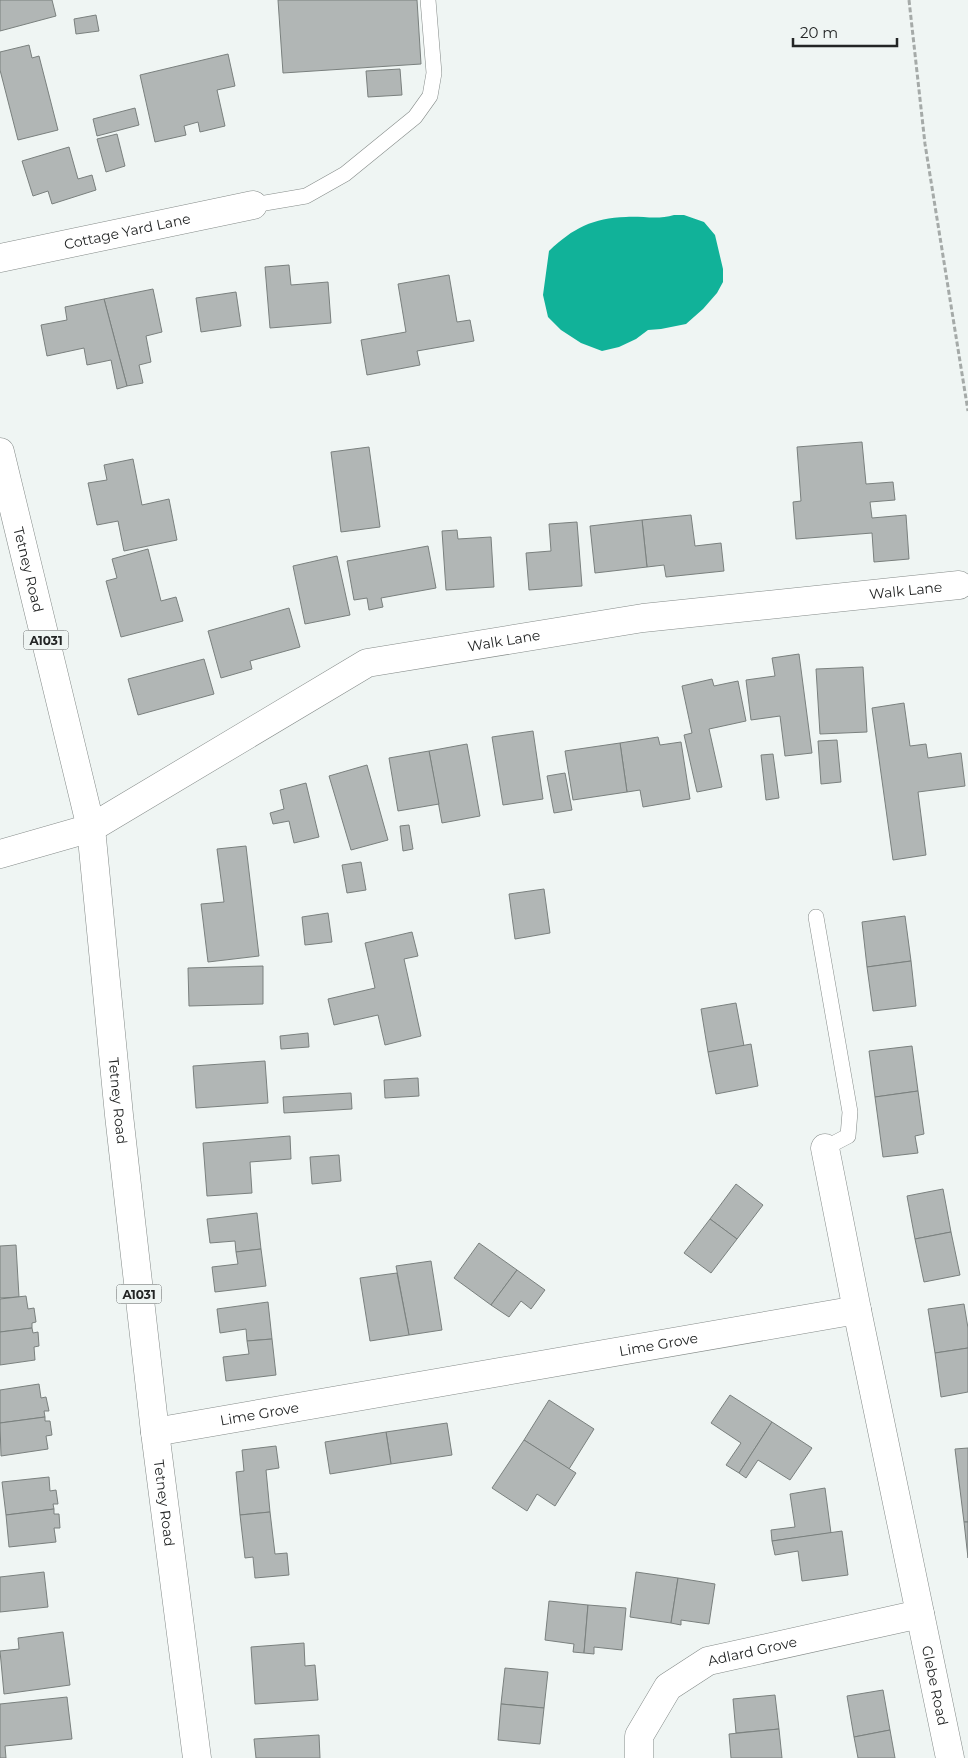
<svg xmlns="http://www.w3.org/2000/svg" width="968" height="1758" font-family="Montserrat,sans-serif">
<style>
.water{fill:#11b299}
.building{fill:#b1b6b5;stroke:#7a807e}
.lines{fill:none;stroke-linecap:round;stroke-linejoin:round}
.service-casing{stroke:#858b89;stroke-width:16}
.minor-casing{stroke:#858b89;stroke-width:29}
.primary-casing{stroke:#858b89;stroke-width:29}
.path{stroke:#a5aaa8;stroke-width:3;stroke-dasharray:5 2.5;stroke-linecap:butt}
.service{stroke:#fff;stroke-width:15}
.minor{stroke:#fff;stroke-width:28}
.primary{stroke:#fff;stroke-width:28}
.labels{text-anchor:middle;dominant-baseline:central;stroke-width:4;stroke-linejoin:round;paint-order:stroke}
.shield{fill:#eff5f3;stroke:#606363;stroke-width:1}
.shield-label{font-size:12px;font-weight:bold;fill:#232525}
.street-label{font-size:14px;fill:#232525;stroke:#eff5f3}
</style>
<rect width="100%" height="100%" fill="#eff5f3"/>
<!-- water -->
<path class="water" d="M674,215H684L704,222L715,235L723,269V282L717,293L703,309L686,324L661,329L648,330L636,339L619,347L602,351L581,343L561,330L548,317L543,295L549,251C573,228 593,218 626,217C643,216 658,220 674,215Z"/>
<!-- building -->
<g class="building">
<polygon points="0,0 52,0 56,16 0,31"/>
<polygon points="278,0 417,0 421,64 283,73"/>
<polygon points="96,15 99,31 76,34 74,19"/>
<polygon points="29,45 32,58 39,56 58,130 18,140 0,70 0,52"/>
<polygon points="228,54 235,86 217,90 225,126 200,132 198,122 184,126 186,135 155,142 140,75"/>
<polygon points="400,69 402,95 368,97 366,71"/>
<polygon points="135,108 139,125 97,136 93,119"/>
<polygon points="117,134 125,166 106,172 97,139"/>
<polygon points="69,147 78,179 92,175 96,190 52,204 48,191 33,196 22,161"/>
<polygon points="289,265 291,285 328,282 331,323 270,328 265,267"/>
<polygon points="449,275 457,322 470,320 474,341 417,351 420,365 367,375 361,340 406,332 398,284"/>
<polygon points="153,289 162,332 146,336 151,362 139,365 143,383 127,386 104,299"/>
<polygon points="236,292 241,326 201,332 196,298"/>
<polygon points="104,299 127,386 117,389 111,360 87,365 84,348 47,356 41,325 67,320 65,307"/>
<polygon points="862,442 866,484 893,482 895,500 870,502 872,518 906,515 909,559 874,562 872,533 796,539 793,502 801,501 797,447"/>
<polygon points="369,447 380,527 341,532 331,452"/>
<polygon points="133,459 142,505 169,499 177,540 124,551 118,521 97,525 88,483 107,480 104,465"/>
<polygon points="691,515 695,546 721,543 724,571 666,577 664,565 647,567 642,520"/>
<polygon points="642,520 647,567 595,573 590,526"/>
<polygon points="577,522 582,586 529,590 526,553 551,551 549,524"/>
<polygon points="457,530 458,539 491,537 494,587 446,590 442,531"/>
<polygon points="428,546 436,588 381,598 383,607 369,610 367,598 354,600 347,561"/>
<polygon points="148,549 161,601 176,597 183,621 121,637 106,581 117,578 112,559"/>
<polygon points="337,556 350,615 305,624 293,566"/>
<polygon points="289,608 300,647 250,661 252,669 221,678 208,631"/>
<polygon points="799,654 812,753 785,756 780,716 751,720 746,680 775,676 772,658"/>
<polygon points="204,659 214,694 138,715 128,679"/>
<polygon points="863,667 867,732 820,734 816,669"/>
<polygon points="712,679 714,686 738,681 746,721 709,729 722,787 697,792 684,735 692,733 682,686"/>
<polygon points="904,703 910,746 926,744 928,758 961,753 965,786 918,792 926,855 893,860 872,708"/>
<polygon points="533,731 543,799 503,805 492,737"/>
<polygon points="658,737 660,745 681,742 690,799 643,807 640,790 627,792 620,743"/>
<polygon points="837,740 841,782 821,784 818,741"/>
<polygon points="620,743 627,792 573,800 565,751"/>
<polygon points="467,744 480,816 442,823 429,751"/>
<polygon points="429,751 439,804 398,811 389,758"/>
<polygon points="773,754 779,798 766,800 761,755"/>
<polygon points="367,765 388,840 351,850 329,776"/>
<polygon points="565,773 572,810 554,813 547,776"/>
<polygon points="306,783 319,837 294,843 289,821 273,824 270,813 284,809 280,790"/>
<polygon points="409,825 413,849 403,851 400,826"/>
<polygon points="246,846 259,956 208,962 201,904 224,902 217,849"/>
<polygon points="361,862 366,890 347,893 342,865"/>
<polygon points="544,889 550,933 515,939 509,894"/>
<polygon points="328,913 332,942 305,945 302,917"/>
<polygon points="905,916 911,961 867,967 862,922"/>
<polygon points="412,932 418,956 404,959 421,1036 385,1045 378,1015 334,1025 328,999 375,988 365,943"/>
<polygon points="911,961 916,1006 873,1011 867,967"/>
<polygon points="263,966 263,1004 189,1006 188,968"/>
<polygon points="736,1003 744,1046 708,1052 701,1009"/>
<polygon points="308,1033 309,1047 281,1049 280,1036"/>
<polygon points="751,1044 758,1086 716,1094 708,1052"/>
<polygon points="912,1046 918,1091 875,1097 869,1051"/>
<polygon points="265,1061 268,1103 196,1108 193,1066"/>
<polygon points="418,1078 419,1096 385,1098 384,1080"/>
<polygon points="918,1091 924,1134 915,1136 918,1153 883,1157 875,1097"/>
<polygon points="351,1093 352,1109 284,1113 283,1097"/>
<polygon points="290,1136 291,1159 250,1162 252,1193 207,1196 203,1143"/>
<polygon points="339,1155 341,1181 312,1184 310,1157"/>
<polygon points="736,1184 763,1205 737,1239 710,1219"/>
<polygon points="943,1189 951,1232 915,1239 907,1196"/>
<polygon points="257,1213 261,1249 236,1252 235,1241 210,1243 207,1219"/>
<polygon points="710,1219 737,1239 711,1273 684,1253"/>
<polygon points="951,1232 960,1275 924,1282 915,1239"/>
<polygon points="479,1243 517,1270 491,1305 454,1278"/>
<polygon points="16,1245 19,1297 0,1298 0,1246"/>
<polygon points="261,1249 266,1286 215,1292 212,1267 238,1264 236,1252"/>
<polygon points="431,1261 442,1330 409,1335 396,1266"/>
<polygon points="517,1270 545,1290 531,1309 521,1301 509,1317 491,1305"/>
<polygon points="397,1273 409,1335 370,1341 360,1278"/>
<polygon points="26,1296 28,1309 34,1308 36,1322 32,1323 32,1328 0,1332 0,1299"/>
<polygon points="268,1302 272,1339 247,1341 246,1329 220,1333 217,1309"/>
<polygon points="964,1304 968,1328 968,1348 935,1353 928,1309"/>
<polygon points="32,1328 33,1333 38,1332 39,1346 34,1347 35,1360 0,1365 0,1332"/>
<polygon points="272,1339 276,1375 226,1381 223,1357 249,1354 247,1341"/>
<polygon points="968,1348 968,1392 941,1397 935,1353"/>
<polygon points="39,1384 41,1398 46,1397 49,1411 44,1411 45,1417 0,1423 0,1390"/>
<polygon points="730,1395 772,1422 739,1473 726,1465 741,1443 711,1423"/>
<polygon points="549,1400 594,1429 569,1469 524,1440"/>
<polygon points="45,1417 45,1421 50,1421 52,1435 46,1436 48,1449 1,1456 0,1423"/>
<polygon points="772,1422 812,1448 790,1480 758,1460 746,1478 739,1473"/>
<polygon points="447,1423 452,1455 391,1464 386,1432"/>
<polygon points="386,1432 391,1464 330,1474 325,1442"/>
<polygon points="524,1440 576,1473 555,1506 537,1494 527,1511 492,1488"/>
<polygon points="276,1446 279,1468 266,1470 270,1512 240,1515 236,1472 244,1471 242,1450"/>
<polygon points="968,1448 968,1522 964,1522 955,1449"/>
<polygon points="49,1477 50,1491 56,1490 58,1504 53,1504 54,1509 6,1515 2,1482"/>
<polygon points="825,1488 831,1533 772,1541 771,1530 795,1527 790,1494"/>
<polygon points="54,1509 54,1514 59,1514 60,1528 54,1528 56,1542 9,1547 6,1515"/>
<polygon points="270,1512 275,1554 287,1553 289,1575 255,1578 253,1557 245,1558 240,1515"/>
<polygon points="964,1522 968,1522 968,1558"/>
<polygon points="842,1531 848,1575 802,1581 798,1551 775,1555 772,1541"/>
<polygon points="44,1572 48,1607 0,1612 0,1577"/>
<polygon points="636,1572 678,1578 671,1623 630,1617"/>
<polygon points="678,1578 715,1584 709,1624 681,1620 681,1625 671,1623"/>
<polygon points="549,1601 588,1605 584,1653 573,1652 574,1644 545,1640"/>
<polygon points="588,1605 626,1608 622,1650 594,1647 594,1654 584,1653"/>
<polygon points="63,1632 70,1685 4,1694 0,1651 19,1649 18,1638"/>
<polygon points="304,1643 305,1666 315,1665 318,1700 255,1704 251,1647"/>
<polygon points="505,1668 548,1672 544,1708 501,1704"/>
<polygon points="883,1690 890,1730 854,1737 847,1696"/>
<polygon points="775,1695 779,1729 736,1733 733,1699"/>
<polygon points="67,1697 72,1739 5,1746 6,1758 0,1758 0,1704"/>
<polygon points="501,1704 544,1708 540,1744 498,1740"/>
<polygon points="779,1729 782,1758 731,1758 729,1734"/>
<polygon points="890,1730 895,1758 858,1758 854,1737"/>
<polygon points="319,1735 320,1758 256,1758 254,1739"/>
</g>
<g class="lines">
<!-- service casing -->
<g class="service-casing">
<g id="service">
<polyline points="253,205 306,196 345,174 415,117 430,96 434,73 428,0"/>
<polyline points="816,917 850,1112 848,1136 825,1148"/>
</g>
</g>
<!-- minor casing -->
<g class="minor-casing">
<g id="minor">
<path id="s1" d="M0,258L253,205"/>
<path id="s2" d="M0,854L91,828L367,663L643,618L959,585"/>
<polyline points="825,1148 857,1310"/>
<path id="s3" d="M155,1432L857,1310L950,1758"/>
<path id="s4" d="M639,1758V1736L668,1687L708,1661L920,1614"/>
</g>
</g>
<!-- primary casing -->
<g class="primary-casing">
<g id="primary">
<path id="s5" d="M0,452L91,828L119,1115L155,1432L197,1758"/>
</g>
</g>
<!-- path -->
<polyline class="path" points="909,0 925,144 968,411"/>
<!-- service -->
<use href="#service" class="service"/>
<!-- minor -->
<use href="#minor" class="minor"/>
<!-- primary -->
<use href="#primary" class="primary"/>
</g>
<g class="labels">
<!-- shield labels -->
<g class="shield">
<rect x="23.5" y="630.5" width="45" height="19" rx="4"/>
<rect x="116.5" y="1284.5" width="45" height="19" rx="4"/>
</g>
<g class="shield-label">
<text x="46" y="640">A1031</text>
<text x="139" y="1294">A1031</text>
</g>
<!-- street labels -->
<g class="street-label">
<text stroke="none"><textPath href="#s1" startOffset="130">Cottage Yard Lane</textPath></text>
<text stroke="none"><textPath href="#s5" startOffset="121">Tetney Road</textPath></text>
<text stroke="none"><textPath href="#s2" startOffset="960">Walk Lane</textPath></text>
<text stroke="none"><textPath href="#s2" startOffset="555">Walk Lane</textPath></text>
<text stroke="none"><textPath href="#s5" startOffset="661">Tetney Road</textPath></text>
<text stroke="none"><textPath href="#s3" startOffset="511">Lime Grove</textPath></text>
<text stroke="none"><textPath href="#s3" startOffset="106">Lime Grove</textPath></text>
<text stroke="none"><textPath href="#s5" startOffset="1066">Tetney Road</textPath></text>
<text stroke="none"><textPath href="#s4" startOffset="172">Adlard Grove</textPath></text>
<text stroke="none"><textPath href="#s3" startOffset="1096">Glebe Road</textPath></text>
</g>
</g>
<!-- scale -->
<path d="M793 38v8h104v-8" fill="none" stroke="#232525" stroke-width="2.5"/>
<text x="800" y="38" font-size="15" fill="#232525" stroke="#eff5f3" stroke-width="4" paint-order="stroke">20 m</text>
</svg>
